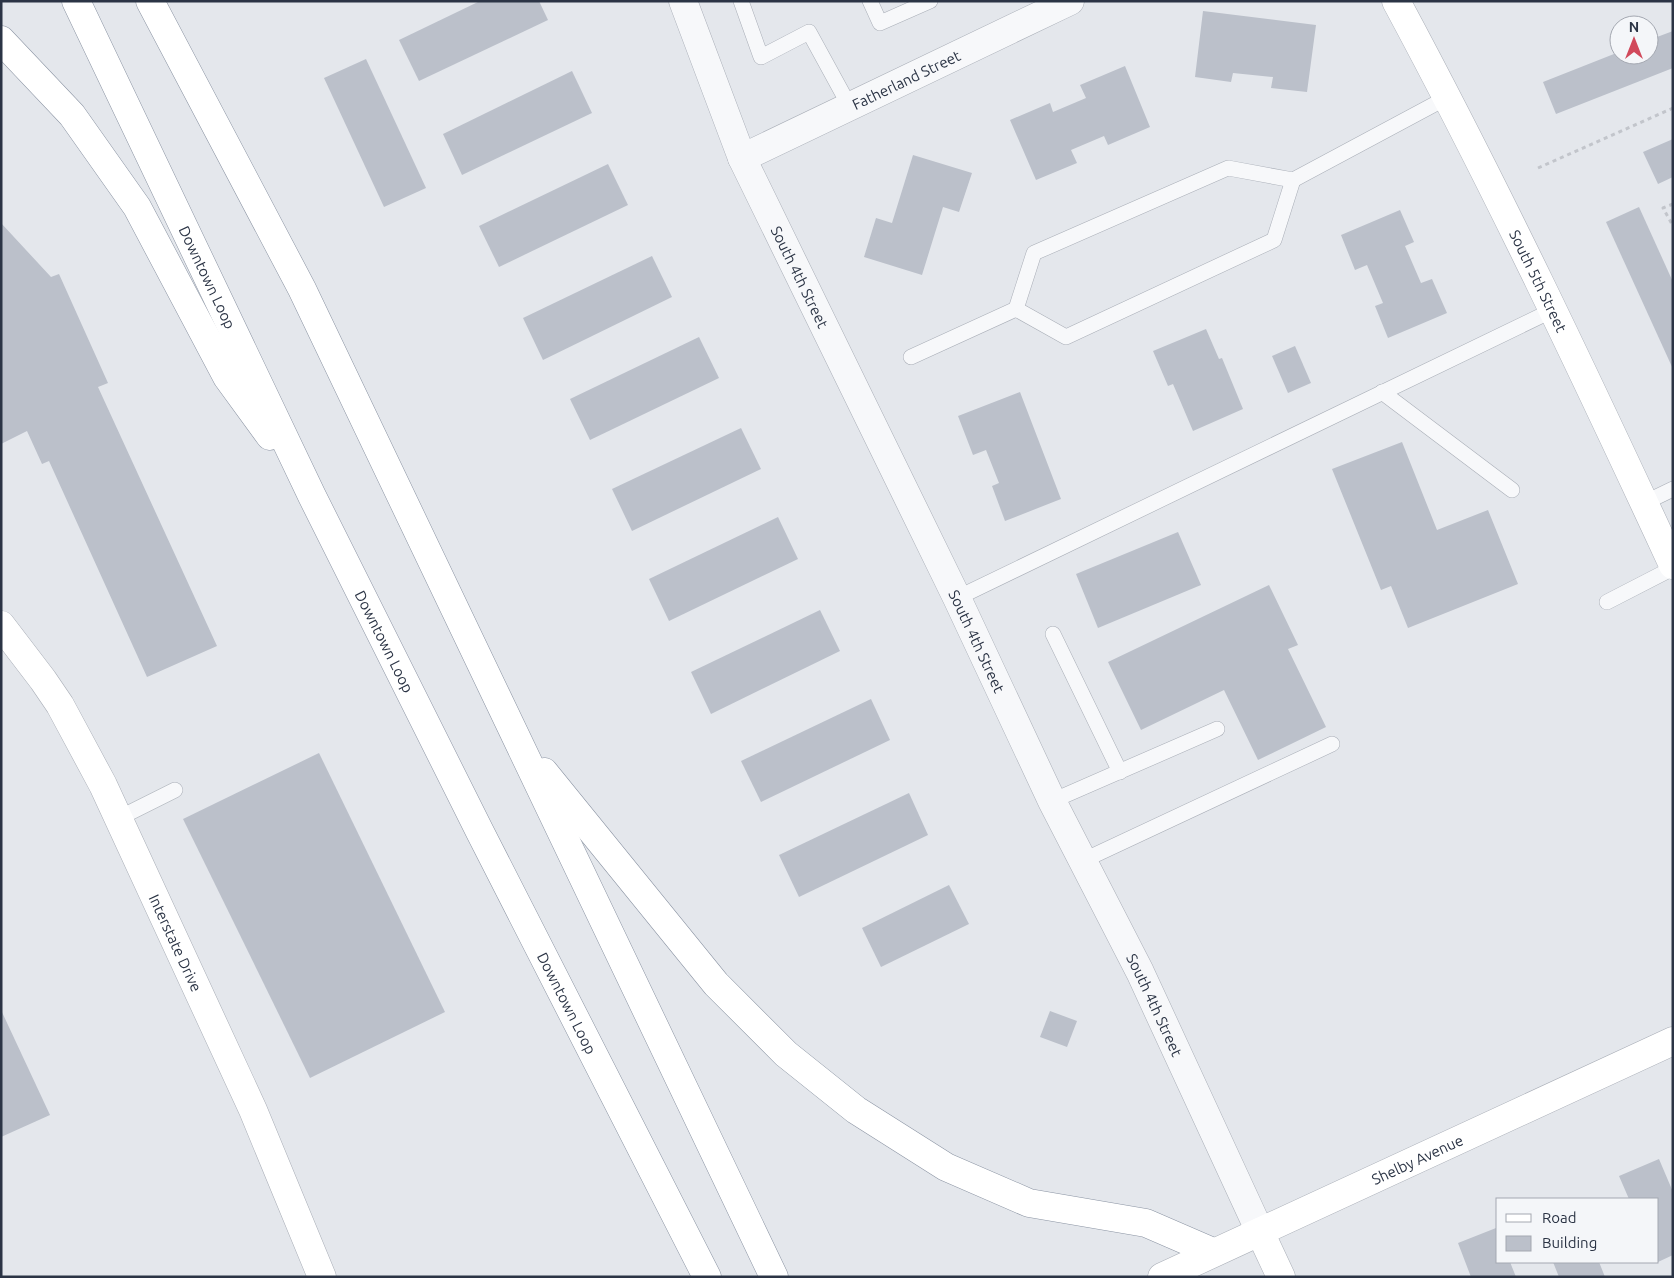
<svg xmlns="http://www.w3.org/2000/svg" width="1674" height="1278" font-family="Ubuntu,sans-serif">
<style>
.building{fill:#bbc0ca}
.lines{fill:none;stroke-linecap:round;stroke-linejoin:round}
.service-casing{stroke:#a9aeb7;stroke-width:16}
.minor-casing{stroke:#a9aeb7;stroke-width:29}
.secondary-casing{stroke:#a9aeb7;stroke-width:29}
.motorway-casing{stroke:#8b94a3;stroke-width:29}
.path{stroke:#c2c5cb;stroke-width:3;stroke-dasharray:4 4;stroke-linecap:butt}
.service{stroke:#f7f8fa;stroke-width:15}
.minor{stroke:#f7f8fa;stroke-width:28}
.secondary{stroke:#fff;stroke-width:28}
.motorway{stroke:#fff;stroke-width:28}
.labels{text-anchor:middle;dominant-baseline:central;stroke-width:4;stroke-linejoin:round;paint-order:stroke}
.street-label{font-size:15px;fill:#2b3445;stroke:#f4f6f9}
</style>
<rect width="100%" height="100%" fill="#e4e7ec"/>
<!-- building -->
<g class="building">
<polygon points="480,1 539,1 548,20 419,81 399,40"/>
<polygon points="1203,11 1316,25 1307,92 1271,88 1273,77 1233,73 1231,82 1195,77"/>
<polygon points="1673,31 1673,68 1556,114 1543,82 1619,52 1619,55 1649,55 1649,40"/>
<polygon points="366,59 426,188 384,207 324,78"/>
<polygon points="1125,66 1150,127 1108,145 1104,136 1071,150 1077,163 1036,180 1010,120 1050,103 1053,112 1086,98 1080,85"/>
<polygon points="572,71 592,113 462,175 443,134"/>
<polygon points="1673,139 1673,177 1658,184 1643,152"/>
<polygon points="913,155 972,173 959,212 943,207 922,275 864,257 876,218 892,223"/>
<polygon points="608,164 628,205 499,267 479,226"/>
<polygon points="1639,207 1673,282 1673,369 1606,222"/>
<polygon points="1400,210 1414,242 1405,246 1421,283 1432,279 1447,313 1388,338 1375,306 1383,303 1367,265 1355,270 1341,235"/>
<polygon points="1,223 51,277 59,274 108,383 98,387 217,646 147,677 49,461 42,464 27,431 1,444"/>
<polygon points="652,256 672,297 543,360 523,318"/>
<polygon points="1206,329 1219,359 1222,358 1243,409 1193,431 1173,384 1168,386 1153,351"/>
<polygon points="699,337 719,378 590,440 570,399"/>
<polygon points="1295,346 1311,383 1288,393 1272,356"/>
<polygon points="1020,392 1061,499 1005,521 992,486 999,483 986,450 973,455 958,416"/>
<polygon points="741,428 761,469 632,531 612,489"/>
<polygon points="1402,442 1437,530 1488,510 1518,584 1408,628 1391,586 1381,590 1332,469"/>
<polygon points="778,517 798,559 669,621 649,579"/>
<polygon points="1178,532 1201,585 1098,628 1076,574"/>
<polygon points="1269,585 1298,645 1288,649 1326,727 1258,760 1224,690 1141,730 1108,662"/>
<polygon points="820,610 840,651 711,714 691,672"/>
<polygon points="871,699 890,740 761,802 741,761"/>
<polygon points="319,753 445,1012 310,1078 183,819"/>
<polygon points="909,793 928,835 799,897 779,855"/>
<polygon points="949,885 969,924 881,967 862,928"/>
<polygon points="1,1010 50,1115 1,1137"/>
<polygon points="1050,1011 1077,1021 1067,1047 1040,1037"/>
<polygon points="1659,1159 1673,1192 1673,1255 1658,1262 1658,1199 1629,1199 1619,1176"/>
<polygon points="1496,1228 1498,1231 1498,1262 1510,1262 1516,1277 1471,1277 1458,1243"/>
<polygon points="1553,1262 1599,1262 1605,1277 1559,1277"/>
</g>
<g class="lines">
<!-- service casing -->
<g class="service-casing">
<g id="service">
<polyline points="741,1 761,57 809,32 850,107"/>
<polyline points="870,1 880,23 930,1"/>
<polyline points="1016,309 1066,337 1274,240 1293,180"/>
<polyline points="911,357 1016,309 1034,253 1228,168 1293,180 1448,97"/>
<polyline points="1382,392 1512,490"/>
<polyline points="1644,503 1673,489"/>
<polyline points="957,598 1553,310"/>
<polyline points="1607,602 1673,568"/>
<polyline points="1053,634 1120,772"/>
<polyline points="1052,801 1217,729"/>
<polyline points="119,818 175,790"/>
<polyline points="1082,861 1332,744"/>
</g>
</g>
<!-- minor casing -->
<g class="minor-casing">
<g id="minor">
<path id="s1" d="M683,1L742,158L957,598L1052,801L1140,972L1260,1232"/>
<path id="s2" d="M742,158L1070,1"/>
</g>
</g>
<!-- secondary casing -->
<g class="secondary-casing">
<g id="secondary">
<path id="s3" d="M1396,1C1495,185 1585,375 1673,565"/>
<path id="s4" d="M1,625L43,680L60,705L103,785L253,1110L322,1277"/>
<polyline points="1260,1232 1281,1277"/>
<path id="s5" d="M1162,1277L1673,1041"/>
</g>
</g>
<!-- motorway casing -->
<g class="motorway-casing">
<g id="motorway">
<path id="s6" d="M76,1L312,496L479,830L707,1277"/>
<polyline points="150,1 302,289 774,1277"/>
<polyline points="1,40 72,115 137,207 227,377 270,436"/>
<polyline points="544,772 716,984 786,1054 856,1110 946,1167 1029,1203 1146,1223 1213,1252"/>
</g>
</g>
<!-- path -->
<g class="path">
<polyline points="1538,168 1673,108"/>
<polyline points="1673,204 1663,208 1673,226"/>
</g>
<!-- service -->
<use href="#service" class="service"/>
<!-- minor -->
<use href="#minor" class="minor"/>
<!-- secondary -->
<use href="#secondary" class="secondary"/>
<!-- motorway -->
<use href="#motorway" class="motorway"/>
</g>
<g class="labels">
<!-- street labels -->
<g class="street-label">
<text stroke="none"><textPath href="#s2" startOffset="182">Fatherland Street</textPath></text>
<text stroke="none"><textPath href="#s1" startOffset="300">South 4th Street</textPath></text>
<text stroke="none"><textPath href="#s6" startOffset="306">Downtown Loop</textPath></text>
<text stroke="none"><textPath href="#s3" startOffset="314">South 5th Street</textPath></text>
<text stroke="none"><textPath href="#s1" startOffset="705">South 4th Street</textPath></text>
<text stroke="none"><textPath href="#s6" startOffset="711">Downtown Loop</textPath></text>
<text stroke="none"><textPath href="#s4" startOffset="364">Interstate Drive</textPath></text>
<text stroke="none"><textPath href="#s6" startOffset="1116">Downtown Loop</textPath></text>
<text stroke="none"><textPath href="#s1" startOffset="1110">South 4th Street</textPath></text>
<text stroke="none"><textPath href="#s5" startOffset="281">Shelby Avenue</textPath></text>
</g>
</g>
<!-- border -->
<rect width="1674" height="1278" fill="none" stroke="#2b3445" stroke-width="5"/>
<!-- legend -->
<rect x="1496" y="1198" width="162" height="65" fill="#f4f6f9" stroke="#a4a8b1"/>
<rect x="1506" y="1214" width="25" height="8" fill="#ffffff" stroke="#a4a8b1"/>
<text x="1542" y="1223" font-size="15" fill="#2b3445">Road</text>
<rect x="1506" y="1236" width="25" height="15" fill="#bbc0ca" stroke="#a4a8b1"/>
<text x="1542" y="1248" font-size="15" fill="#2b3445">Building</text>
<!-- north arrow -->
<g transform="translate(1634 40)"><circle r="24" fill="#f4f6f9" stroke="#a4a8b1"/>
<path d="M0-4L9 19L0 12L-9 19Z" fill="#d1495b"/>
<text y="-8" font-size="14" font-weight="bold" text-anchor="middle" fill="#2b3445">N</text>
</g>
</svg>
